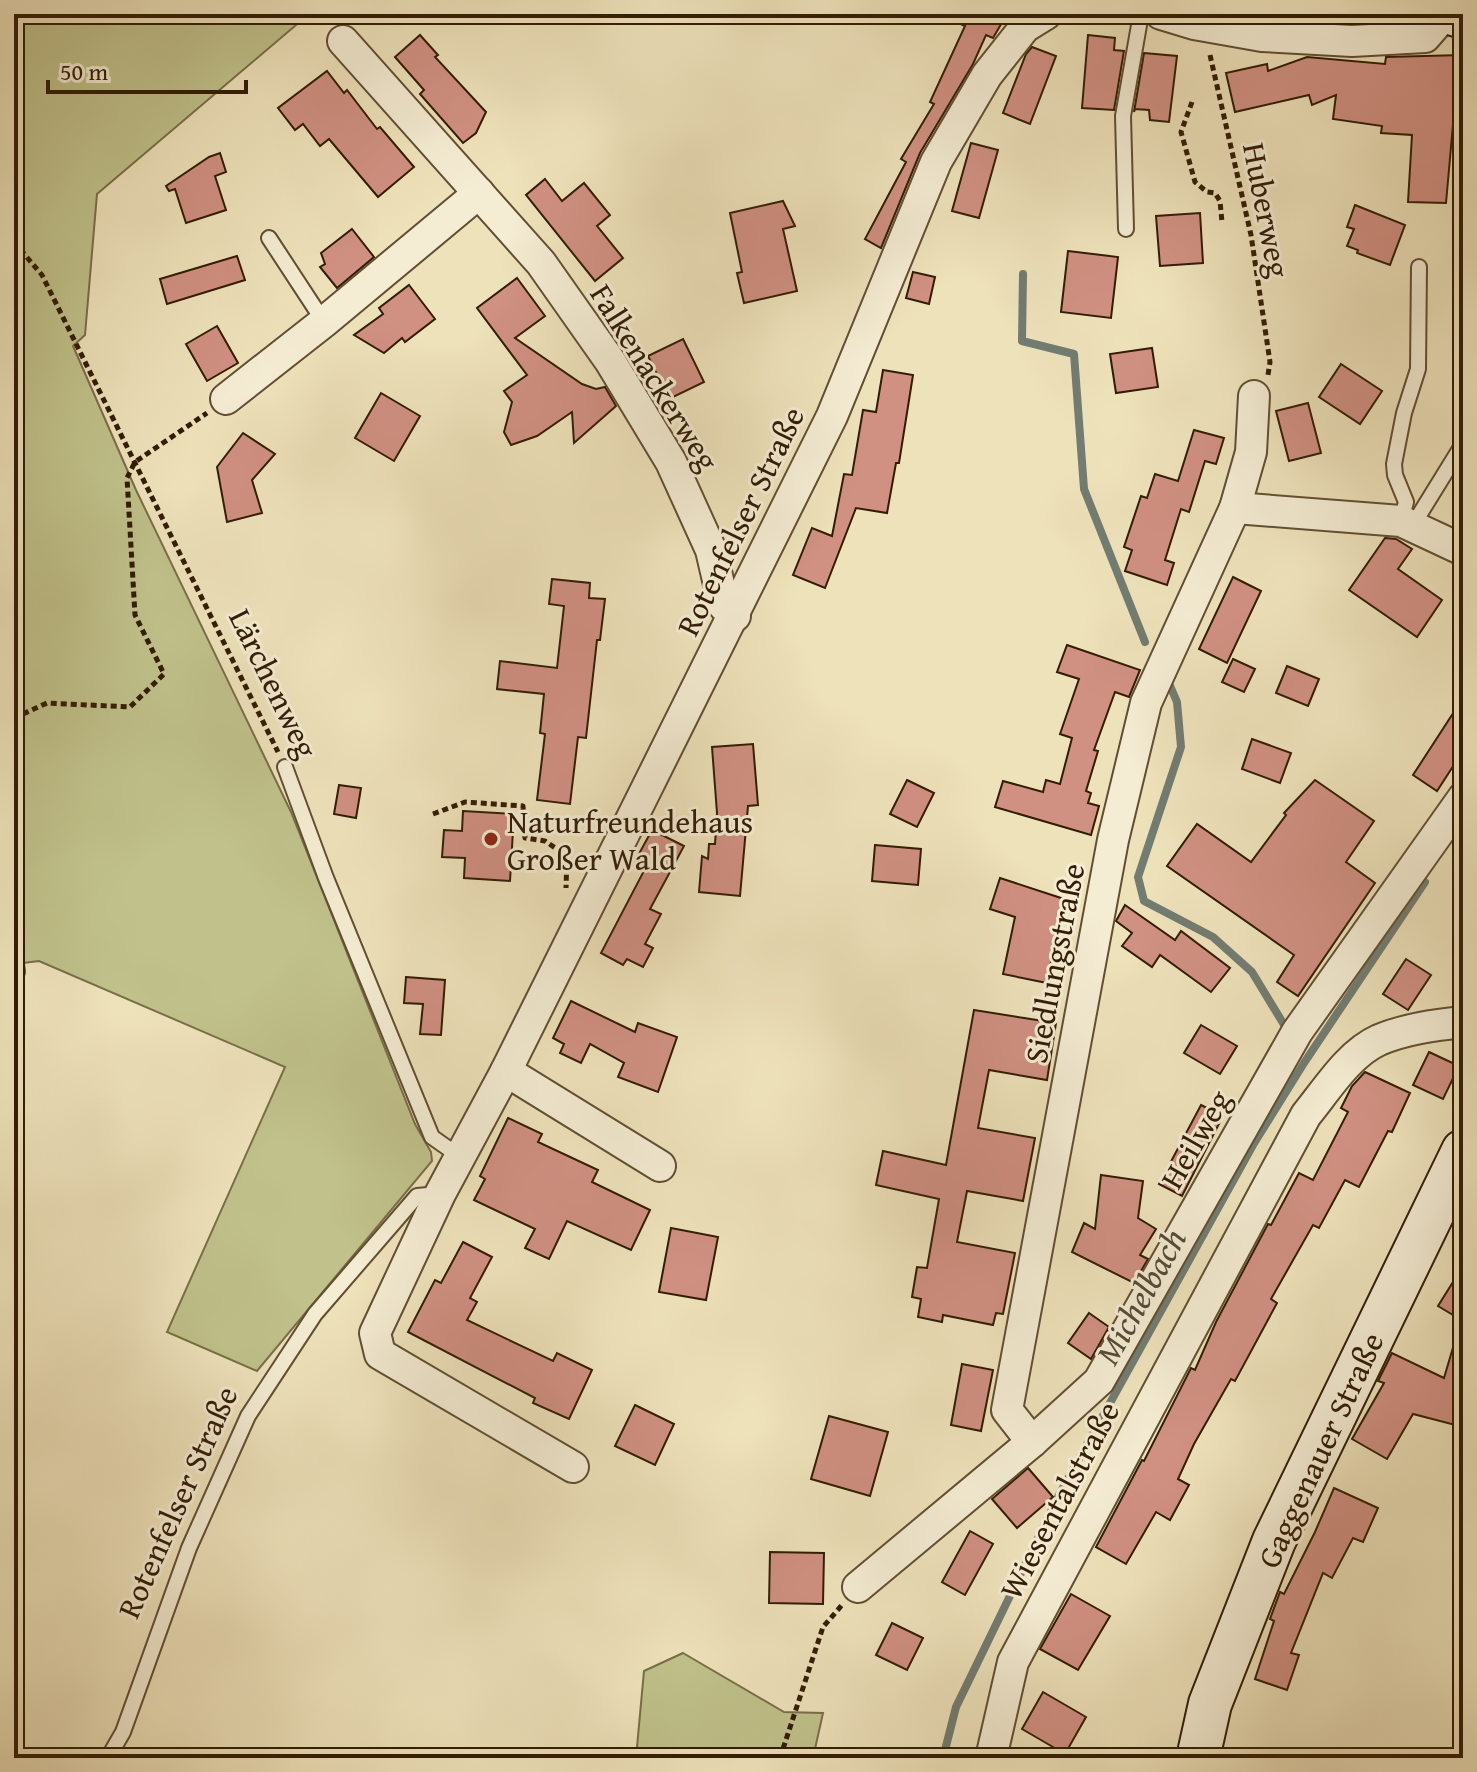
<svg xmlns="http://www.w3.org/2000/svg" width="1477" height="1772" font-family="'Gentium Book Plus',serif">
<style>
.green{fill:#c0c18b;stroke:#796e48;stroke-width:2}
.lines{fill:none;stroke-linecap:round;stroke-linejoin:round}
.stream{stroke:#727c71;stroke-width:8}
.building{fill:#d09082;stroke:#321c05;stroke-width:2}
.service-casing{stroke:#614e32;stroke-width:18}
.minor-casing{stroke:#614e32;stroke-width:34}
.secondary-casing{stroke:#321c05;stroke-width:46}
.path{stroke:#321c05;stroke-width:5;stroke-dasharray:6 4;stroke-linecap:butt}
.service{stroke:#f4ecd3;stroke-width:14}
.minor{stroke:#f4ecd3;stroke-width:30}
.secondary{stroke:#f4ecd3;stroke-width:42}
.poi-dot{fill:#8f2418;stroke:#f4ecd3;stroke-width:3}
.labels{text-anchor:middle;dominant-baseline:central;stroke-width:6;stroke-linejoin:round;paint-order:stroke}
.street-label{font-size:32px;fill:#321c05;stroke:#f4ecd3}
.poi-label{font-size:32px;fill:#321c05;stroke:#f4ecd3;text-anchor:start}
.water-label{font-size:34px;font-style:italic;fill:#524c3b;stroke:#f4ecd3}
</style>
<rect width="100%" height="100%" fill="#eee2bb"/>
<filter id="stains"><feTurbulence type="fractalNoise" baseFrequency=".0025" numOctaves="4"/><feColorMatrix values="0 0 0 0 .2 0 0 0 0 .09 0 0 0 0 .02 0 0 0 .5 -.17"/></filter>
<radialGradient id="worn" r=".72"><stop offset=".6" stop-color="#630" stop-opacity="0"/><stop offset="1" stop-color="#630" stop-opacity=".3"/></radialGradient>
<!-- green -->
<g class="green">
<polygon points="14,14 309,14 97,194 85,335 73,346 136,490 291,812 415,1124 431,1152 432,1161 257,1371 167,1332 285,1067 39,961 14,964"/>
<polygon points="683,1653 784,1712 823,1713 813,1758 636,1758 644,1671"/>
</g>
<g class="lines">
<!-- stream -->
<g class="stream">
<polyline points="1023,274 1022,341 1074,354 1084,489 1145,642"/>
<polyline points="1168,681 1177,702 1181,747 1138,877 1144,901 1213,937 1252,972 1286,1028"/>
<polyline points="943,1758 956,1707 1059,1495 1253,1145 1304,1063 1425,882"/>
</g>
</g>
<!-- building -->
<g class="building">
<polygon points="939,14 1007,14 993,38 986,35 973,64 920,153 881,248 865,239 906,162 901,159 934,104 930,102 965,26"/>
<polygon points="420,35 438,55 435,57 486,112 476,133 463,143 420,94 424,90 395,57"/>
<polygon points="1088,35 1115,38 1114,50 1124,51 1114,110 1082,108"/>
<polygon points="1032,47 1056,56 1030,124 1003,113 1026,54"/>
<polygon points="1144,53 1177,56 1169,122 1150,120 1149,110 1135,109 1134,112"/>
<polygon points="1463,55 1463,102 1455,102 1446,203 1408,202 1412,135 1381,133 1382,126 1333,119 1336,95 1312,105 1309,95 1235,112 1226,73 1267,64 1268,71 1307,57 1385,64 1386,57"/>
<polygon points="327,71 344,93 347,90 377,129 380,127 414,167 378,197 329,139 320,146 303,124 295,130 278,108"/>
<polygon points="971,143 998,150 979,218 952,211"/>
<polygon points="220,153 226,172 215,176 226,210 186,223 175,189 169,191 166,186 209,157"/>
<polygon points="545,179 562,201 584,183 610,215 597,226 623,258 595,281 526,195"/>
<polygon points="783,201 795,226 783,229 797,291 744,303 737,273 742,272 730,213"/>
<polygon points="1355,205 1405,225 1390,265 1357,253 1358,250 1347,246 1354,229 1347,227"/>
<polygon points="1200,213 1203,263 1160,266 1156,216"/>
<polygon points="352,229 374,257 337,288 320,267 325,264 321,253"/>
<polygon points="1068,251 1118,257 1111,318 1061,312"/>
<polygon points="237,256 245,280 167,304 160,279"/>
<polygon points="913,272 935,277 929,304 906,298"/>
<polygon points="517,278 545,316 515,338 582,384 596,389 605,387 616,406 574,443 572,412 537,436 511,445 504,432 512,402 504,391 527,375 477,308"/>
<polygon points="409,285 435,319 405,342 402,338 384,353 354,335 383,314 379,308"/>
<polygon points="217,326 238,363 207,381 186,344"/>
<polygon points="683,339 704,382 669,399 648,356"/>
<polygon points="1152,348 1158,387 1116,393 1110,354"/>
<polygon points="1341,364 1382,391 1360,424 1319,397"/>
<polygon points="883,370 913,375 899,463 896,463 887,513 856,508 825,588 793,575 812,528 832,536 844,474 852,475 863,410 876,412"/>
<polygon points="381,393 420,416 394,461 355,438"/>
<polygon points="1308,403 1321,453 1289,461 1276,411"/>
<polygon points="1194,430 1224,438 1216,464 1205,461 1189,512 1181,509 1165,560 1174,563 1167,585 1125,571 1132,550 1124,547 1141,496 1147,498 1155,474 1178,481"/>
<polygon points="243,433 275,454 252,480 262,513 227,522 217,467"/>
<polygon points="1385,538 1396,539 1412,549 1398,569 1442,600 1417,637 1349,590"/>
<polygon points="1233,577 1261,591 1227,663 1199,649"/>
<polygon points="552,579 590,583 589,598 605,599 600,640 597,640 586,738 578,737 570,804 537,800 545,734 540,733 544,694 497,689 500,661 557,668 564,606 549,604"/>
<polygon points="1067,645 1140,670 1129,697 1115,692 1094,750 1098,751 1086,791 1091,793 1088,803 1099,806 1091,835 995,807 1003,781 1043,792 1046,780 1060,784 1072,738 1060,734 1079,679 1057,672"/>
<polygon points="1233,659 1255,669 1244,692 1222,682"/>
<polygon points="1287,666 1319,679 1308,706 1276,693"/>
<polygon points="1463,698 1463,751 1437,791 1413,775"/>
<polygon points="1252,739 1291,753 1280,783 1242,769"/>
<polygon points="753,744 758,805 748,806 740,896 699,892 702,856 708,859 709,844 715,844 717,813 712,747"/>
<polygon points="907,780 934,793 917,827 890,814"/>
<polygon points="1315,780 1374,821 1346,862 1375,883 1298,996 1277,982 1294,955 1167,866 1197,824 1251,862 1286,815 1284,813"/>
<polygon points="339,785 361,788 356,818 334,814"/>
<polygon points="463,811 514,814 510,881 464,878 465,858 442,857 444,830 462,831"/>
<polygon points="652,830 684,846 650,909 661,914 645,944 653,948 643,967 627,959 623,965 601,953 646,867 635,861"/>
<polygon points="875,845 921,849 918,885 872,881"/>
<polygon points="1000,878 1067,900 1057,931 1047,983 1003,974 1015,917 990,909"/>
<polygon points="1125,905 1175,940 1181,931 1230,968 1211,992 1160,955 1152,967 1122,946 1132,933 1116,921"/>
<polygon points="1406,959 1431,975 1408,1010 1383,994"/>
<polygon points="406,977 445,980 441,1035 420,1034 423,1004 404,1003"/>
<polygon points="571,1001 635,1032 638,1023 677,1037 658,1092 618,1077 624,1063 590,1044 581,1063 560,1053 564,1044 553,1038"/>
<polygon points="974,1010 1056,1023 1047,1080 989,1070 978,1128 1035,1138 1023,1201 967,1191 957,1242 1015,1253 1003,1314 996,1313 993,1325 943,1315 942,1322 918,1317 921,1299 912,1297 917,1267 927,1268 939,1199 876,1185 883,1151 946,1165"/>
<polygon points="1201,1025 1237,1046 1220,1074 1184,1053"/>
<polygon points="1429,1052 1459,1066 1443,1099 1413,1085"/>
<polygon points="1365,1072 1410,1093 1392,1132 1388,1131 1359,1187 1345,1180 1319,1228 1313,1225 1271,1299 1277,1303 1235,1381 1231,1379 1194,1444 1178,1479 1189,1485 1170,1520 1156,1512 1126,1564 1096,1547 1142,1460 1144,1461 1191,1368 1195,1370 1216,1322 1268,1224 1271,1225 1299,1173 1313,1180 1348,1112 1341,1108 1352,1086"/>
<polygon points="1201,1105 1223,1116 1182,1196 1159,1184"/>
<polygon points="508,1118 542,1134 538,1142 598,1170 592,1182 650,1210 631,1250 567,1221 549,1259 525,1248 535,1229 474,1200 485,1179 480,1176"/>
<polygon points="1101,1175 1143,1181 1138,1218 1156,1229 1140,1255 1148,1259 1134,1283 1072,1252 1084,1223 1095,1229"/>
<polygon points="671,1228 718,1237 706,1300 659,1292"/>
<polygon points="463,1242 492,1257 470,1298 477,1302 467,1320 553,1361 557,1353 592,1370 569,1419 533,1403 535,1398 408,1332 435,1280 441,1283"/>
<polygon points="1463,1266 1463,1321 1438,1306"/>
<polygon points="1089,1313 1109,1327 1091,1359 1068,1343"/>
<polygon points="1457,1334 1463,1335 1463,1427 1413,1414 1387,1459 1352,1439 1384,1383 1378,1381 1392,1353 1444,1378"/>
<polygon points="962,1364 993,1370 981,1431 951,1425"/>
<polygon points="635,1405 674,1424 655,1465 615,1446"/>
<polygon points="829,1416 888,1432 870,1496 811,1479"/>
<polygon points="1028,1468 1053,1497 1017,1528 992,1499"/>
<polygon points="1334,1488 1378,1508 1363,1542 1353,1538 1332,1578 1323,1573 1291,1653 1299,1655 1287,1690 1255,1679 1274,1621 1270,1619 1280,1592 1284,1594 1315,1532"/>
<polygon points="970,1531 993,1544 965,1595 942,1582"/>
<polygon points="770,1552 824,1553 823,1604 769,1603"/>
<polygon points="1071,1594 1110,1616 1078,1670 1040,1649"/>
<polygon points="892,1623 923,1638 907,1670 876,1655"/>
<polygon points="1043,1692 1086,1717 1065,1754 1022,1729"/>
</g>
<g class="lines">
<!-- service casing -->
<g class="service-casing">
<g id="service">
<polyline points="1126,229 1123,116 1141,14"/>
<polyline points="269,238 324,322"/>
<polyline points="1401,521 1406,502 1395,475 1394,464 1404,413 1418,369 1419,267"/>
<polyline points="1413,525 1463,444"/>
<polyline points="285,767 326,878 432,1137 459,1156"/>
<polyline points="14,949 17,972 14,979"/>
<polyline points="108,1758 123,1732 189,1548 248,1416 315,1314 417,1196 439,1194"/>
</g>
</g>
<!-- minor casing -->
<g class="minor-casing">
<g id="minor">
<polyline points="1161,14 1194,24 1262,36 1352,41 1425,37 1445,14"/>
<polyline points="343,41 541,263 610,361 671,462 711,550 724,606 735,616"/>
<polyline points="226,399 324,322 479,193"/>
<polyline points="1235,508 1401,521 1463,550"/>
<polyline points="506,1071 660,1166"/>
<polyline points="1032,1442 1007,1410 1113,840 1146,703 1235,508 1251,452 1254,396"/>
<polyline points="573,1467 380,1354 375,1333 440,1194 506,1071 832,416 936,162 987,75 1025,27 1046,14"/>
<polyline points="858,1587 1032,1442 1099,1381 1297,1032 1463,798"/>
<path d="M991,1758L1013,1662L1306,1115C1326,1091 1348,1054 1379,1040C1405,1029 1435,1025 1463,1022"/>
</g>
</g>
<!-- secondary casing -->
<g class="secondary-casing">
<g id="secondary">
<polyline points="1453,14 1463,17"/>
<polyline points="1198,1758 1210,1704 1274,1541 1463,1151"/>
</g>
</g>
<!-- path -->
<g class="path">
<polyline points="1210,55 1251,235 1270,362 1268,375"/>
<polyline points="1192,102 1181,132 1195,182 1207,192 1215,193 1220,201 1222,222"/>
<polyline points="14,242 42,275 278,752"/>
<polyline points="14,718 47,703 130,707 164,674 135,615 127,478 135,462 207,413"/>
<polyline points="433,814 465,802 523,806 525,838 545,841 567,856 566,888"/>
<polyline points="1457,1118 1463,1104"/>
<polyline points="780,1758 823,1627 842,1605"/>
</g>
<!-- service -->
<use href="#service" class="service"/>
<!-- minor -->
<use href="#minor" class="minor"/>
<!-- secondary -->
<use href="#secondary" class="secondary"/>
</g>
<!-- markers -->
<circle class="poi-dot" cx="491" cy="839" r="8"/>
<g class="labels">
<!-- street labels -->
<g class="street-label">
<text transform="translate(1267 210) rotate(79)">Huberweg</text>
<text transform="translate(655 377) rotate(58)">Falkenackerweg</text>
<text transform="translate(740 521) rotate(-64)">Rotenfelser Straße</text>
<text transform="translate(274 683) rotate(64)">Lärchenweg</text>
<text transform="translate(1054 963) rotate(-79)">Siedlungstraße</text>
<text transform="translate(1195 1139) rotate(-60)">Heilweg</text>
<text transform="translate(1320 1450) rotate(-65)">Gaggenauer Straße</text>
<text transform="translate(1059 1500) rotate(-62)">Wiesentalstraße</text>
<text transform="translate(177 1502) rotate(-66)">Rotenfelser Straße</text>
</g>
<!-- poi labels -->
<g class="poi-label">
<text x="507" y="821">Naturfreundehaus<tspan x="507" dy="37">Großer Wald</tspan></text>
</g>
<!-- water labels -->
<g class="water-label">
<text transform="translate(1140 1296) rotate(-61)">Michelbach</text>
</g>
</g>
<!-- margin -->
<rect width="1477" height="1772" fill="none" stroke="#eee2bb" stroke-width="48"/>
<rect x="16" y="16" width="1445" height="1740" fill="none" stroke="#321c05" stroke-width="4"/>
<rect x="24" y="24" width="1429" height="1724" fill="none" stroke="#321c05" stroke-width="2"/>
<!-- scale -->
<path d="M48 80v12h198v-12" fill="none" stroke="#321c05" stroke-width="4"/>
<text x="60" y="80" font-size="24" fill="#321c05" stroke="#f4ecd3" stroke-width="6" paint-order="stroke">50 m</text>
<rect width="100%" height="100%" filter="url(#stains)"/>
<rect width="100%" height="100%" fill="url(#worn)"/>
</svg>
